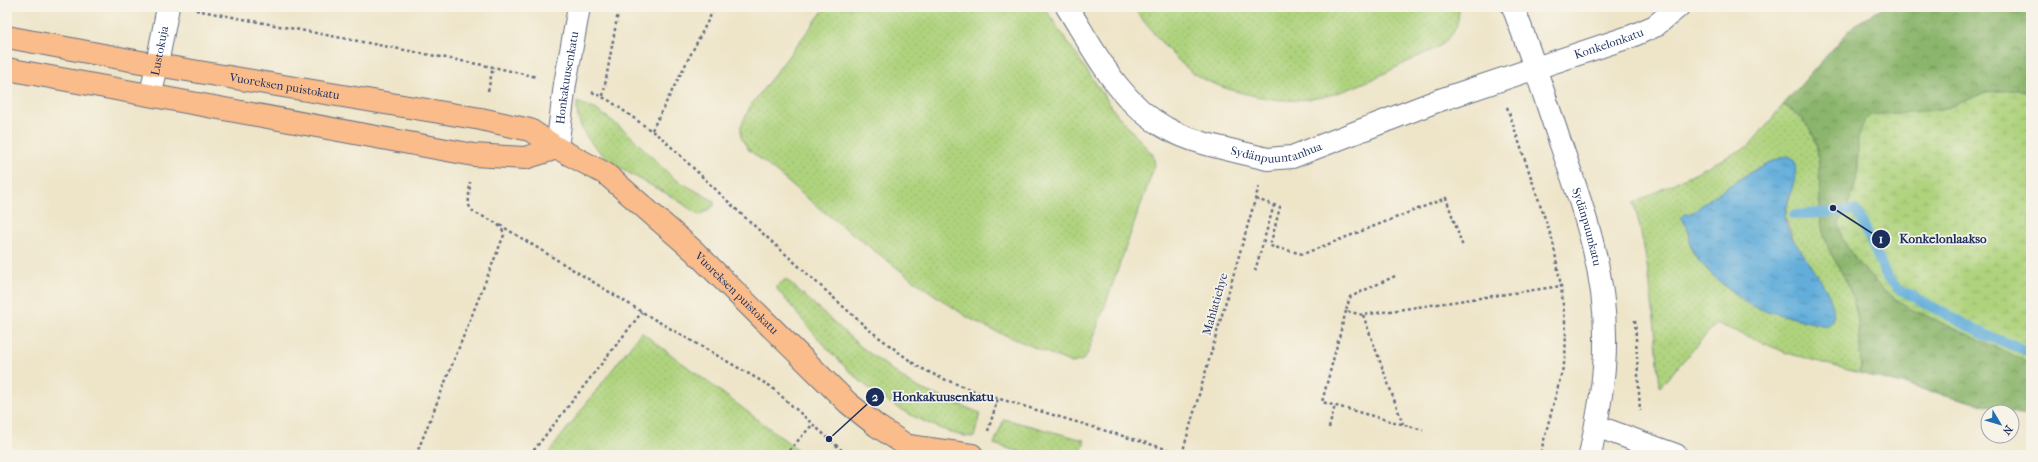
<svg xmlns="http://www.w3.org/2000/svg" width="2038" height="462" font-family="'IM FELL French Canon',serif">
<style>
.grass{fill:url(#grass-dots);stroke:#65816e;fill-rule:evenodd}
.forest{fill:url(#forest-crowns);stroke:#537265}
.wetland{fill:url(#wetland-marsh);stroke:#65816e}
.water{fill:url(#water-ripples);stroke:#3e6e9c}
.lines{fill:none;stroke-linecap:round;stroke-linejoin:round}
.stream{stroke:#62adda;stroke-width:10}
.minor-casing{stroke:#656f83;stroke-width:24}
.major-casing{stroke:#656f83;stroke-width:24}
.path{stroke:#656f83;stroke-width:2.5;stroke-dasharray:3 3;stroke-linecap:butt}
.minor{stroke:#fff;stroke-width:22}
.major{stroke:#f9bc8a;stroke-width:22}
.labels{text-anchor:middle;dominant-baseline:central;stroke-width:3.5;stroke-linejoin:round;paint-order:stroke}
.street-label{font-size:12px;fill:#1b2f5e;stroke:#f7f3e8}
.leader{fill:none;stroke:#1b2f5e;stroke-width:1.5}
.callout-dot{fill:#1b2f5e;stroke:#f7f3e8;stroke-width:1.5}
.mark-label{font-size:12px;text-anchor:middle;font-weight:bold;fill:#fff}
.callout-label{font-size:13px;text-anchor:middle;font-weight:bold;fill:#1b2f5e;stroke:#f7f3e8;stroke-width:3.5;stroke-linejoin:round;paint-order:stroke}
</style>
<defs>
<pattern id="grass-dots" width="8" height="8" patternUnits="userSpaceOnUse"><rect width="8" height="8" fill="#afd37d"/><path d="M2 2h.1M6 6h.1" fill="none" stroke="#96b56e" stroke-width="1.8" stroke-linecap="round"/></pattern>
<pattern id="forest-crowns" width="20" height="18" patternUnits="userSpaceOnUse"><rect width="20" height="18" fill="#8bb56c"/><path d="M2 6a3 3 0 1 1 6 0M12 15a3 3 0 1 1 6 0" fill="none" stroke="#71945c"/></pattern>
<pattern id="wetland-marsh" width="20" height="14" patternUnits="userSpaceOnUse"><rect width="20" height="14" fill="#afd37d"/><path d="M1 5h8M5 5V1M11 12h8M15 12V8" fill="none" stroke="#96b56e"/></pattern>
<pattern id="water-ripples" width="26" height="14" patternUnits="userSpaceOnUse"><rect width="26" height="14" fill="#62adda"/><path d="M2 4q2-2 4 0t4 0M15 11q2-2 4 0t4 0" fill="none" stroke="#508db4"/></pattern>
</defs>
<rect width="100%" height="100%" fill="#f7f3e8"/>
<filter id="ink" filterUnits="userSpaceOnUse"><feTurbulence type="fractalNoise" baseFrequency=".025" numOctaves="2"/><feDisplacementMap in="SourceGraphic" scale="8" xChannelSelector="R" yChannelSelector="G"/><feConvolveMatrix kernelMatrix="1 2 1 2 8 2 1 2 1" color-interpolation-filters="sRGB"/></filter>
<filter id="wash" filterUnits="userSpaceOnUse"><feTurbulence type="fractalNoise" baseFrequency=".012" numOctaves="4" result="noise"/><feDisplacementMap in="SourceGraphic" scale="16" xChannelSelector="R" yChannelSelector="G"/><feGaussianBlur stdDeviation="0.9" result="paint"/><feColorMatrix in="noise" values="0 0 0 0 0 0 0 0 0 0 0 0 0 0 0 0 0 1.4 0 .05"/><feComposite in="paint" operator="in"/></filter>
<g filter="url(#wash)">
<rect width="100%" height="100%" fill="#eee5c9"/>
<!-- grass -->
<g class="grass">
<polygon points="826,7 1044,7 1115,112 1153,155 1155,165 1088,353 1083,360 1072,363 988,328 967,317 913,280 824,212 748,149 741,137 741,126 751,105"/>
<path d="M1132,7H1459C1459,19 1457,29 1449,38C1441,48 1427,52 1415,58C1379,76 1340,98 1299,100C1272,102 1232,92 1207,81C1178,68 1152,30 1132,7Z"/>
<path d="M577,102L595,109L611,120L630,135L673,178L714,201V206L700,215C689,209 680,201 669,195C633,175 574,150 577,102Z"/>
<path d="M1783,105C1795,110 1808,124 1813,135C1825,164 1815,203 1824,235C1829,255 1843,271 1850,290C1860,315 1860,342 1861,368L1859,373L1787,353L1718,324L1714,326L1660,387C1655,325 1650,263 1634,203L1749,146ZM1789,156L1795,173L1785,217L1796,246L1812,266L1830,324L1825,326L1756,308C1737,298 1703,270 1693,252C1686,237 1695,232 1680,218L1684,214C1696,214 1698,207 1707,201C1725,188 1769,158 1789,156Z"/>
<path d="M786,279L860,346L908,382L923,390L980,413L974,437C959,437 941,429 928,423C858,393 824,345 777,289V286Z"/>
<polygon points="641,332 805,455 547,455"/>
<path d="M1004,419L1084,440C1086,446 1081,451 1076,455H1030L994,444Z"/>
</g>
<!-- forest -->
<path class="forest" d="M1885,7H2031V94L2018,90L1987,92L1942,110L1871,115L1858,138V171L1853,193L1839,224L1842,238L1849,250L1860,265L1884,291L1911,309L2031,363V417L1859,373L1861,368C1860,342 1860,315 1850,290C1843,271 1829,255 1824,235C1815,203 1825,164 1813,135C1808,124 1795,110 1783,105L1854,25Z"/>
<!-- wetland -->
<polygon class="wetland" points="2018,90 2031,94 2031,363 1911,309 1884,291 1860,265 1849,250 1842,238 1839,224 1853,193 1858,171 1858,138 1864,122 1871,115 1942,110 1987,92"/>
<!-- water -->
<path class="water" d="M1789,156L1794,159C1800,179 1786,197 1785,217C1785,222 1788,230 1790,234C1797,250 1855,314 1825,326L1756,308C1738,298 1703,270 1693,251C1686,237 1695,232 1680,218L1684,214C1695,214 1698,207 1707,201C1725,188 1769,158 1789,156Z"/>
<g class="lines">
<!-- stream -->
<polyline class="stream" points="1794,215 1855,210 1859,214 1885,273 1896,287 1983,334 2031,352"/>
</g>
</g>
<g filter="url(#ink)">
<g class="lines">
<!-- minor casing -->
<g class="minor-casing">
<g id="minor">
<path id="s1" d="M1067,7C1094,50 1119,103 1166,128C1196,145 1234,150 1267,159L1292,157L1437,101L1632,36L1655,26L1678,7"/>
<path id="s2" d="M1513,7C1530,50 1544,95 1559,139C1581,202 1605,267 1605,335C1606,375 1598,416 1590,455"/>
<path id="s3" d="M151,95L168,7"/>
<path id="s4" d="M557,148L565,84L579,7"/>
<polyline points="1596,426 1676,455"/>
</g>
</g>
<!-- major casing -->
<g class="major-casing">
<g id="major">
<path id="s5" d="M7,37L157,65L481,119L530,130L557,148L606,174L693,250L848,403L877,426L921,455"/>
<polyline points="7,69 474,155 525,158 557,148"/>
<polyline points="909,446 972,455"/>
</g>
</g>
<!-- path -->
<g class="path">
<polyline points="196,10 493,67 537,77"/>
<polyline points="488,91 493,67"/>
<polyline points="592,92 610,101 663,139 738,211 868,329 917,366 941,378 980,393 1186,455"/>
<polyline points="603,96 619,7"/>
<polyline points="1507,107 1553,242 1561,286 1566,331 1565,360 1540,455"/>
<polyline points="652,130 715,7"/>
<polyline points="1256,199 1280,207 1270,246 1303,254 1446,198 1463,247"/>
<polyline points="500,225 652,318 770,386 847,455"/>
<polyline points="1255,271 1274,205"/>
<polyline points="1395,276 1350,297 1346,311 1363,315 1561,286"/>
<polyline points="1346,311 1322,402 1423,430"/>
<polyline points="1363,315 1403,424"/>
<polyline points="1635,320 1640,411"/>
<polyline points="1329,428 1335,405"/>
<polyline points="988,431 998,398"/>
<polyline points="1182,454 1259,186"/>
<path d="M416,455L504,235C500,216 473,219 469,205C468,198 470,189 470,182"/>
<polyline points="530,455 642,312"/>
<polyline points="785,455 813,424"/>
</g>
<!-- minor -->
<use href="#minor" class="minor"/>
<!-- major -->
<use href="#major" class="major"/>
</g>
</g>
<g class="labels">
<!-- street labels -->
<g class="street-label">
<text stroke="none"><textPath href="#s1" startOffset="626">Konkelonkatu</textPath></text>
<text stroke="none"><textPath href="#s3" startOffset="45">Lustokuja</textPath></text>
<text stroke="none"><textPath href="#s4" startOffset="71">Honkakuusenkatu</textPath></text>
<text stroke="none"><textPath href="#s5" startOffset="282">Vuoreksen puistokatu</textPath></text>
<text stroke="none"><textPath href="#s1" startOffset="274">Sydänpuuntanhua</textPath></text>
<text stroke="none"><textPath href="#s2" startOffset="232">Sydänpuunkatu</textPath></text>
<text stroke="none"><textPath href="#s5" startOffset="796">Vuoreksen puistokatu</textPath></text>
<text transform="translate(1215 304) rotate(-74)">Mahlatiehye</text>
</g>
</g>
<!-- callouts -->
<path class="leader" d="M1833 208L1881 239M829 439L875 397"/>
<g class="callout-dot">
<circle cx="1833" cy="208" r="4"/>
<circle cx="829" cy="439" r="4"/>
<circle cx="1881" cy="239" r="10"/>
<circle cx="875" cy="397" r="10"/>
</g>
<g class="mark-label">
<text x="1881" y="243">1</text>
<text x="875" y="401">2</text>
</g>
<g class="callout-label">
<text x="1943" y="243">Konkelonlaakso</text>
<text x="943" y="401">Honkakuusenkatu</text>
</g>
<!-- margin -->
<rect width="2038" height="462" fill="none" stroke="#f7f3e8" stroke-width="24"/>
<!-- north arrow -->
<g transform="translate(2000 424) rotate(128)"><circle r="19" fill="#f7f3e8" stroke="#9fa5b1"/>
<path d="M0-3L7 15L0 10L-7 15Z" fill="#1f6fb2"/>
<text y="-6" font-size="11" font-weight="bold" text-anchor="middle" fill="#1b2f5e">N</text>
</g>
</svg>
